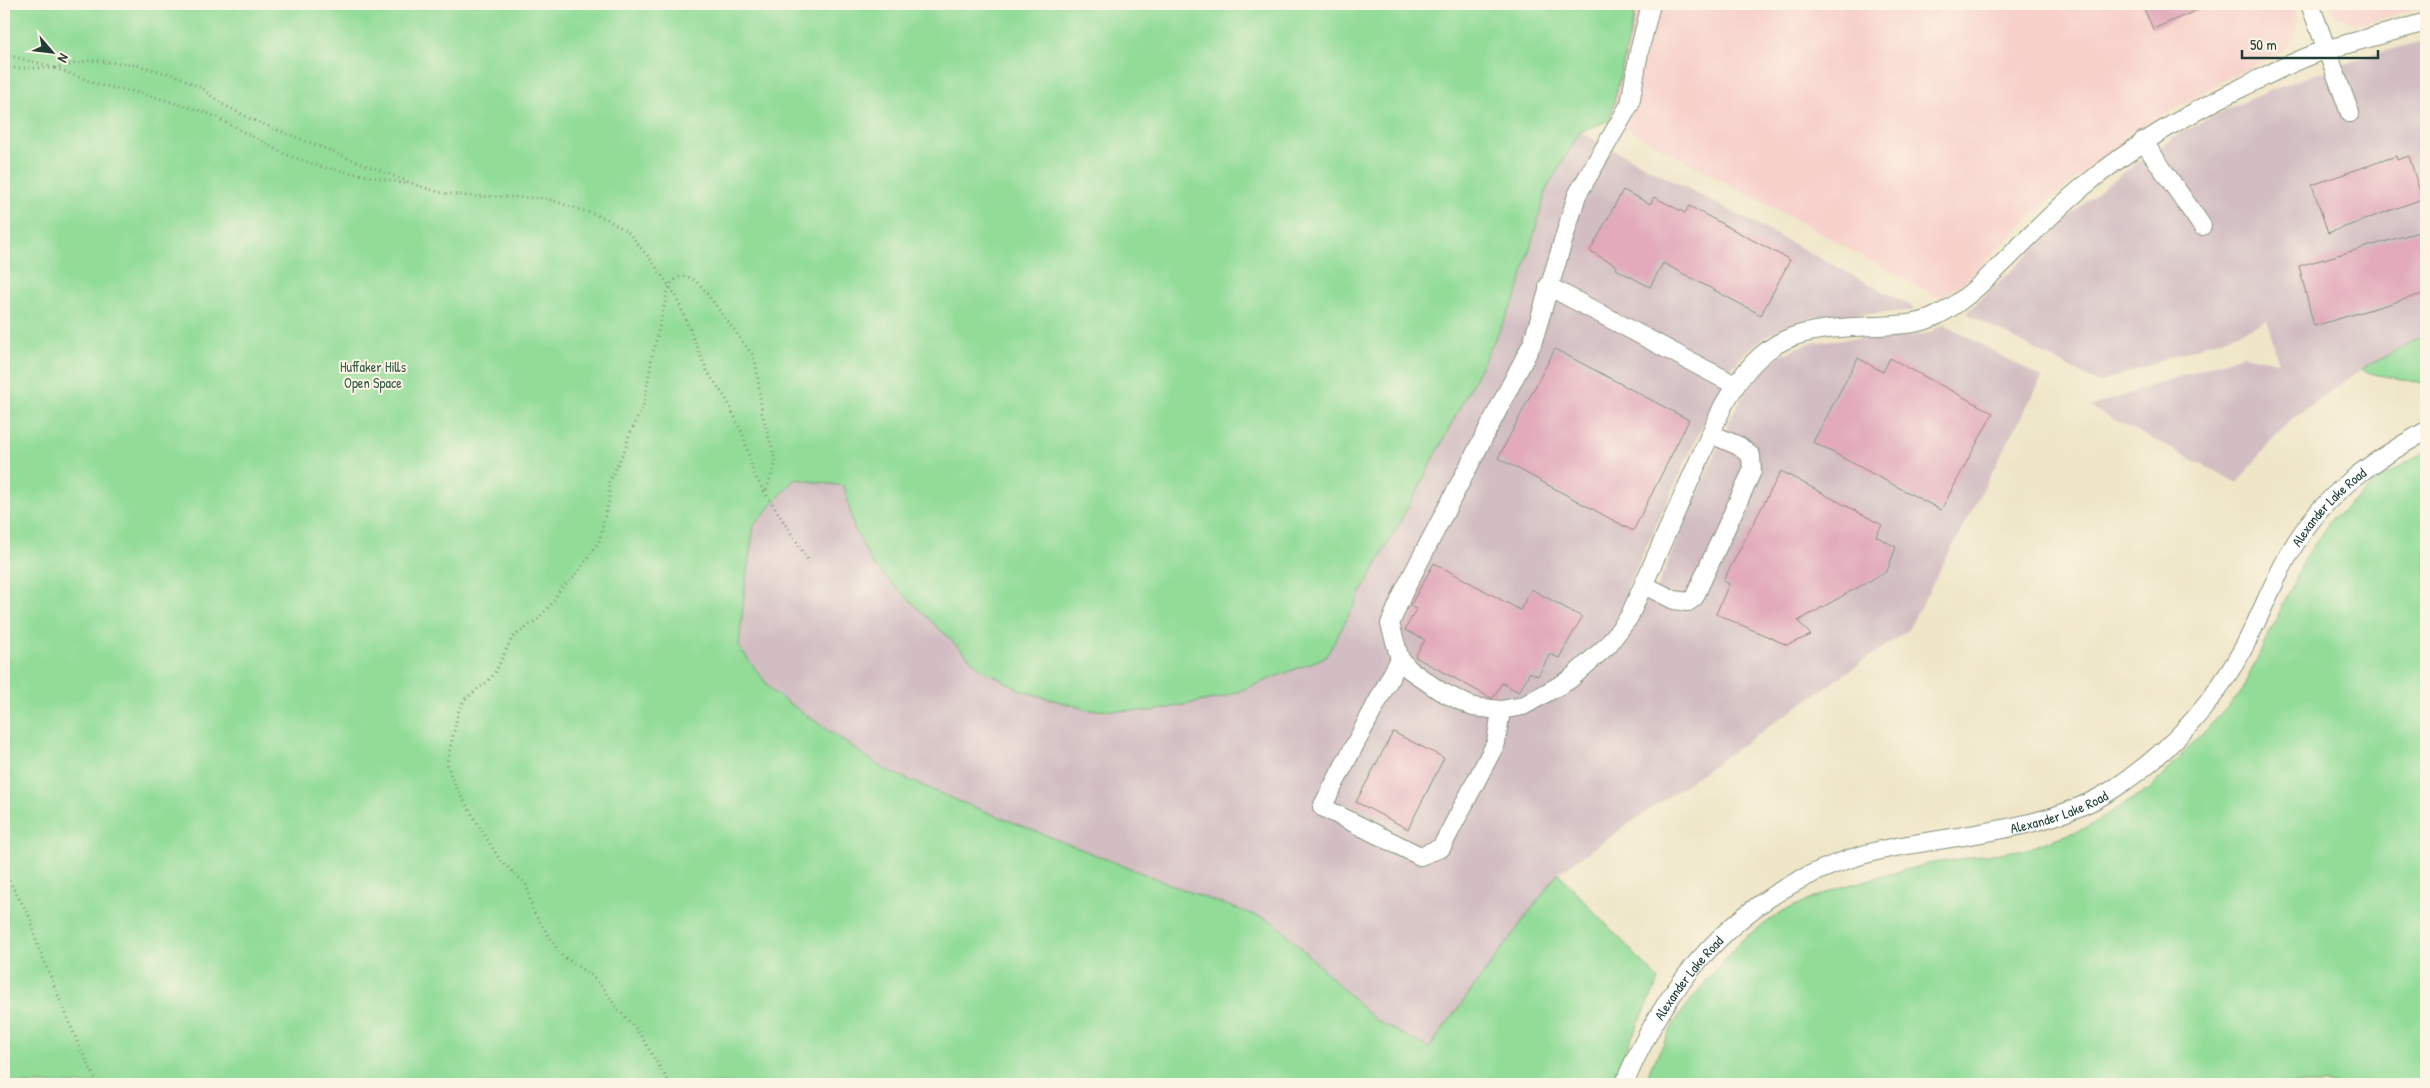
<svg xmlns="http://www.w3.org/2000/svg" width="2430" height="1088" font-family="'Patrick Hand',sans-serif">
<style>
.built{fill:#f7d0ca}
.industrial{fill:#d2bec2}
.green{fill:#92dc98;stroke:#588c66}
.building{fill:#e2aabb}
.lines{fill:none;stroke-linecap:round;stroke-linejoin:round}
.minor-casing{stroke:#87927e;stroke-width:20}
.path{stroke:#87927e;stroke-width:3;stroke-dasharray:1 4;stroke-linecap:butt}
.minor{stroke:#fff;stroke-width:18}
.labels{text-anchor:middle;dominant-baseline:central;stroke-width:4;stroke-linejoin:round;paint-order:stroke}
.park-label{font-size:14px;fill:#365d48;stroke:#fcf5e5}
.street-label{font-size:14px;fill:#1f3d34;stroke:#fcf5e5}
</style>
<rect width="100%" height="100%" fill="#fcf5e5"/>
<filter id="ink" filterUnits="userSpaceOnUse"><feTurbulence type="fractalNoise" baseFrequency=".02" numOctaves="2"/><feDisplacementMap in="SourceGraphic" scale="10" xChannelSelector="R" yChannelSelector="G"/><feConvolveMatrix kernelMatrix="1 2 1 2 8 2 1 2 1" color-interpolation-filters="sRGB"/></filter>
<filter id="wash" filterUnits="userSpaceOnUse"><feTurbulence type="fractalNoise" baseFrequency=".0096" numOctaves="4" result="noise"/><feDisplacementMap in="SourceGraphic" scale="20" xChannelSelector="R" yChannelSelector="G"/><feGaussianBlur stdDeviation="1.12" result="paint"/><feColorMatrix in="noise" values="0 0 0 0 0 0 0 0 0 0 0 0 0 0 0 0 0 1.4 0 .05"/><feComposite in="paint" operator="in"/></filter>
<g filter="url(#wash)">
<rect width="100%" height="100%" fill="#efe6c8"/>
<!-- built -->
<g class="built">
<polygon points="1637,4 2293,4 2297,16 2296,29 2292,41 2283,51 2215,85 2126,139 2045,203 1964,282 1940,298 1610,120"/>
<polygon points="2328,4 2426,4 2426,5 2368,23 2354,24 2335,15"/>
</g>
<!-- industrial -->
<g class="industrial">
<polygon points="2426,40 2426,335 2361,369 2293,418 2268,444 2238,483 2090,407 2243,355 2278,362 2267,320 2246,330 2099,383 1966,313 2073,213 2105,186 2182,132 2225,110 2277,88 2361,58"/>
<polygon points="1580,132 1911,306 1913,311 1816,317 1789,325 1766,336 1745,353 1731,369 1716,396 1627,588 1651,601 1731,417 1744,394 1762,370 1780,356 1806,344 1831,340 1910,336 1928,333 1944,324 2042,378 1908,630 1558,873 1429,1048 1375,1020 1274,922 1200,896 951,798 884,769 773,692 739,647 745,586 754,525 795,479 844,486 854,528 1419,487 1516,298 1547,189"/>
</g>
<!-- green -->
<g class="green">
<polygon points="4,4 1637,4 1610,120 1580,132 1547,188 1516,298 1419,487 1326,657 1224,697 1153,711 1089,710 1022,691 980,668 873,565 854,528 844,486 795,479 754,525 745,586 739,647 773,692 884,769 951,798 1200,896 1274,922 1375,1020 1429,1048 1558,873 1659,980 1610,1084 4,1084"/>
<path d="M2426,335V386C2405,376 2379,379 2361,369Z"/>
<polygon points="2426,451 2426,1084 1645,1084 1651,1067 1676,1020 1705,982 1743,939 1783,911 1838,888 1927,864 2026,849 2086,828 2151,788 2240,694 2306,557 2330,521 2378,481"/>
</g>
<g id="blocks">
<!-- building -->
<g class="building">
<polygon points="2142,4 2211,4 2153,29"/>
<polygon points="2396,156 2397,160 2409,156 2422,199 2328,233 2312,185"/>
<polygon points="1623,190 1650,204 1654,197 1685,213 1689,206 1790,260 1761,315 1663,263 1650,287 1616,269 1617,266 1590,251"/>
<polygon points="2426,230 2426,293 2314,326 2299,266"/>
<polygon points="1555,349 1689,420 1633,531 1498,458"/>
<polygon points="1858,358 1883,372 1890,358 1993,413 1941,510 1813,442"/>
<polygon points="1781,471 1882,525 1876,536 1896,547 1887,571 1798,621 1811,635 1787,645 1716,614 1729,584 1723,581"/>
<polygon points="1434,563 1520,610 1531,589 1582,617 1559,658 1550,654 1538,676 1530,672 1519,692 1502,683 1493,698 1491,698 1415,657 1425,640 1405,630 1416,609 1410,606"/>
<polygon points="1393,732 1444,758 1408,829 1356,802"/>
</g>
</g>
</g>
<g filter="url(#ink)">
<use href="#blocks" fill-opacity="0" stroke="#87927e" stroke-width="1"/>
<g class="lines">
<!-- minor casing -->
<g class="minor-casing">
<g id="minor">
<path d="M1651,4L1639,52L1630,104L1577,195L1532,344L1404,591L1390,624L1400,659L1410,670L1440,691L1473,707L1501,710L1523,706L1569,680L1608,645L1629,617L1723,406C1765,332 1798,329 1877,326C1898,325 1920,325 1938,315C1963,302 1983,282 2003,263C2029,237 2055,210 2084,186C2135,144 2184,116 2243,87C2270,74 2297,59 2326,50C2359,40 2393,32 2426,22"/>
<polyline points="2310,4 2350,113"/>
<polyline points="2143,141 2202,226"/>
<polyline points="1548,286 1735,385"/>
<polyline points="1644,585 1674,600 1688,602 1694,598 1752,471 1751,456 1739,446 1711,434"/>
<polyline points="1400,659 1322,807 1420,856 1441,848 1496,743 1501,710"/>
<path id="s1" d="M1624,1084C1676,960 1765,870 1901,846C1969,834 2052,828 2112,790C2168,754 2212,706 2244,647C2263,611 2276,573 2298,539C2331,488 2375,460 2426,431"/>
</g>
</g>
<!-- path -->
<g class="path">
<polyline points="4,54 49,66"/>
<polyline points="4,68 55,68 91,60 137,65 180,77 203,89 222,104 253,120 416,185 442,193 469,196 545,198 605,218 628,232 652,261 676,296 707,371 727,400 743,435 754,475 808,560"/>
<polyline points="55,68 100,85 145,94 208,113 287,155 322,167 408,184"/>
<polyline points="4,872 31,919 37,944 79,1046 98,1084"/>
<path d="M670,1084L638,1031L615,1006L605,990L593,977L561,955L533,911L526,884L500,860L461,796L451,777L447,762L459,709L465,699L487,682L495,673L512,638L538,619L552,603L560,589L574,577L599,542L609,499V482L626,447L628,438L644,404L652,357L669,286C680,271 690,275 702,287L752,354L756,364L762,413L776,462L766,492"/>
</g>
<!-- minor -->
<use href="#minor" class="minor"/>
</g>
</g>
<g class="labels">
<!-- park labels -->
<g class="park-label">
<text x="373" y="366">Huffaker Hills<tspan x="373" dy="16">Open Space</tspan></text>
</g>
<!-- street labels -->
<g class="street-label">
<text stroke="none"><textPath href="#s1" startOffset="964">Alexander Lake Road</textPath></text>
<text stroke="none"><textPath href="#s1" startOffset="544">Alexander Lake Road</textPath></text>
<text stroke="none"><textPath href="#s1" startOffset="125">Alexander Lake Road</textPath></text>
</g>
</g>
<!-- margin -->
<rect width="2430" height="1088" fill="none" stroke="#fcf5e5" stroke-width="20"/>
<!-- north arrow -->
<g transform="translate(52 52) rotate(118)" stroke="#fcf5e5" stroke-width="4" paint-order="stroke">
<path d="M0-4L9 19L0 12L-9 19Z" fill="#1f3d34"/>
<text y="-8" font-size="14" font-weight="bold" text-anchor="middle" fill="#1f3d34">N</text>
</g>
<!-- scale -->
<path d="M2242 50v8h136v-8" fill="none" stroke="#1f3d34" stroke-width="2.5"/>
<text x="2250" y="50" font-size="15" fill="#1f3d34" stroke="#fcf5e5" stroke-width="4" paint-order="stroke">50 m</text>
</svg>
